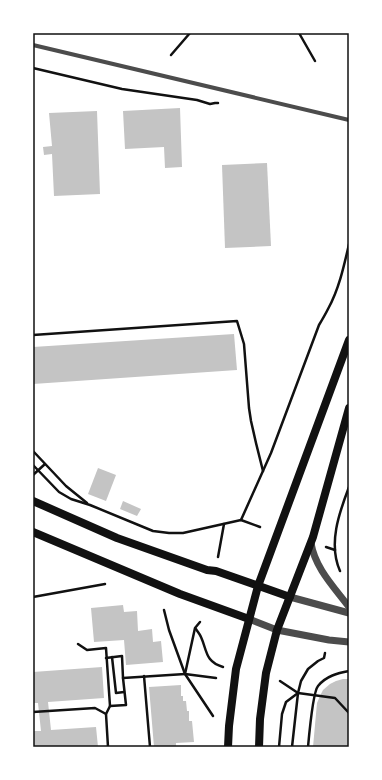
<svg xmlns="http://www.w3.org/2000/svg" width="382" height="780" font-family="'DejaVu Sans',sans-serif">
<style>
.building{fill:#c4c4c4}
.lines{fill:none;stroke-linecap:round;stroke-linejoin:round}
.path{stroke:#111;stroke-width:2.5}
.minor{stroke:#4c4c4c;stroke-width:4}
.tertiary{stroke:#4c4c4c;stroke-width:7}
.secondary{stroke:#111;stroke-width:8}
.neatline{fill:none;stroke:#111;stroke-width:1.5}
</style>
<rect width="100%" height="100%" fill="#fff"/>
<!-- building -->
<g class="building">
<polygon points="180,108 182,167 165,168 164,147 125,149 123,111"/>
<polygon points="97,111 100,194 54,196 52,154 44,155 43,147 52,146 49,113"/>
<polygon points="267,163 271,246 225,248 222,165"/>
<polygon points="234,334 237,370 33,384 33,347"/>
<polygon points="98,468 116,475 106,501 88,494"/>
<polygon points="123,501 141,509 137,516 120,509"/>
<polygon points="123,605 124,612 137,611 138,631 152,629 153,642 161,641 163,662 126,665 124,640 94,642 91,608"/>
<polygon points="102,667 104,698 48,702 51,730 96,727 98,747 33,747 33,731 41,731 38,703 33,703 33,672"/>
<polygon points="343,679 349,679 349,747 313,747 317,703 320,696 323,690 330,684 336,681"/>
<polygon points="181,685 181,696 183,696 183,701 186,701 187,711 189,711 189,721 192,721 194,742 176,743 176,747 154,747 149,687"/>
</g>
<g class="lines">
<!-- path -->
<g class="path">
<polyline points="299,33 315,61"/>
<polyline points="171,55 190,33"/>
<polyline points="33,68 122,89 197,100 210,104 215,103 218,103"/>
<polyline points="33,335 237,321 244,344 249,408 251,421 256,443 263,471"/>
<polyline points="33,451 66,486 87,503"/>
<polyline points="33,465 59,492 71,499 90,505 153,531 169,533 183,533 241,520 260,527"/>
<polyline points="33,475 45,464"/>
<path d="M241,520L271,453L319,325C322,320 325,315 328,309C339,289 344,266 349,244"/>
<polyline points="326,547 335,550"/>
<polyline points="218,557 224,524"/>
<path d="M340,571C328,544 339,513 349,487"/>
<polyline points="33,597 105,584"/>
<polyline points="164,610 169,630 185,674 213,716"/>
<polyline points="200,622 195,628 185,674 216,678"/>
<path d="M196,629C197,631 200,634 201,637C207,650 205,662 223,667"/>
<polyline points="78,644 87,650 106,648 110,706 106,714 108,747"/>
<polyline points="112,657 116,693 124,692"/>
<polyline points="106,658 122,656 123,678 185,674"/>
<polyline points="144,676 150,747"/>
<polyline points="280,681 298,693 335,698 349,713"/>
<polyline points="110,706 126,705 123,678"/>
<polyline points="33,712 95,708 106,714"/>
<polyline points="279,747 282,714 286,702 298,693"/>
<polyline points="292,747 298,693 301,681 308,669 318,661 324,658 325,653"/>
<path d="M308,747C309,736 313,692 318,686C326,676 338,673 349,671"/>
</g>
<!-- minor -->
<polyline class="minor" points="33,45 349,120"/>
<!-- tertiary -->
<g class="tertiary">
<path d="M311,543C315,568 334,587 349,607"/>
<polyline points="290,597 349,613"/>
<polyline points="249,619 277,630 329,640 349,642"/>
</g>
<!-- secondary -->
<g class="secondary">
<polyline points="33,501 117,538 207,570 216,571 290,597"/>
<polyline points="33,532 180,594 249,619"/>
<polyline points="228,747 229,726 236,669 258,586 349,340"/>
<polyline points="259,747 260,719 266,673 277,630 313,537 349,408"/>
</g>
</g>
<!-- border -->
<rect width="382" height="780" fill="none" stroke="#ffffff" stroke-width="68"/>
<rect x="34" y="34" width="314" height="712" class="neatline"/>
</svg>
